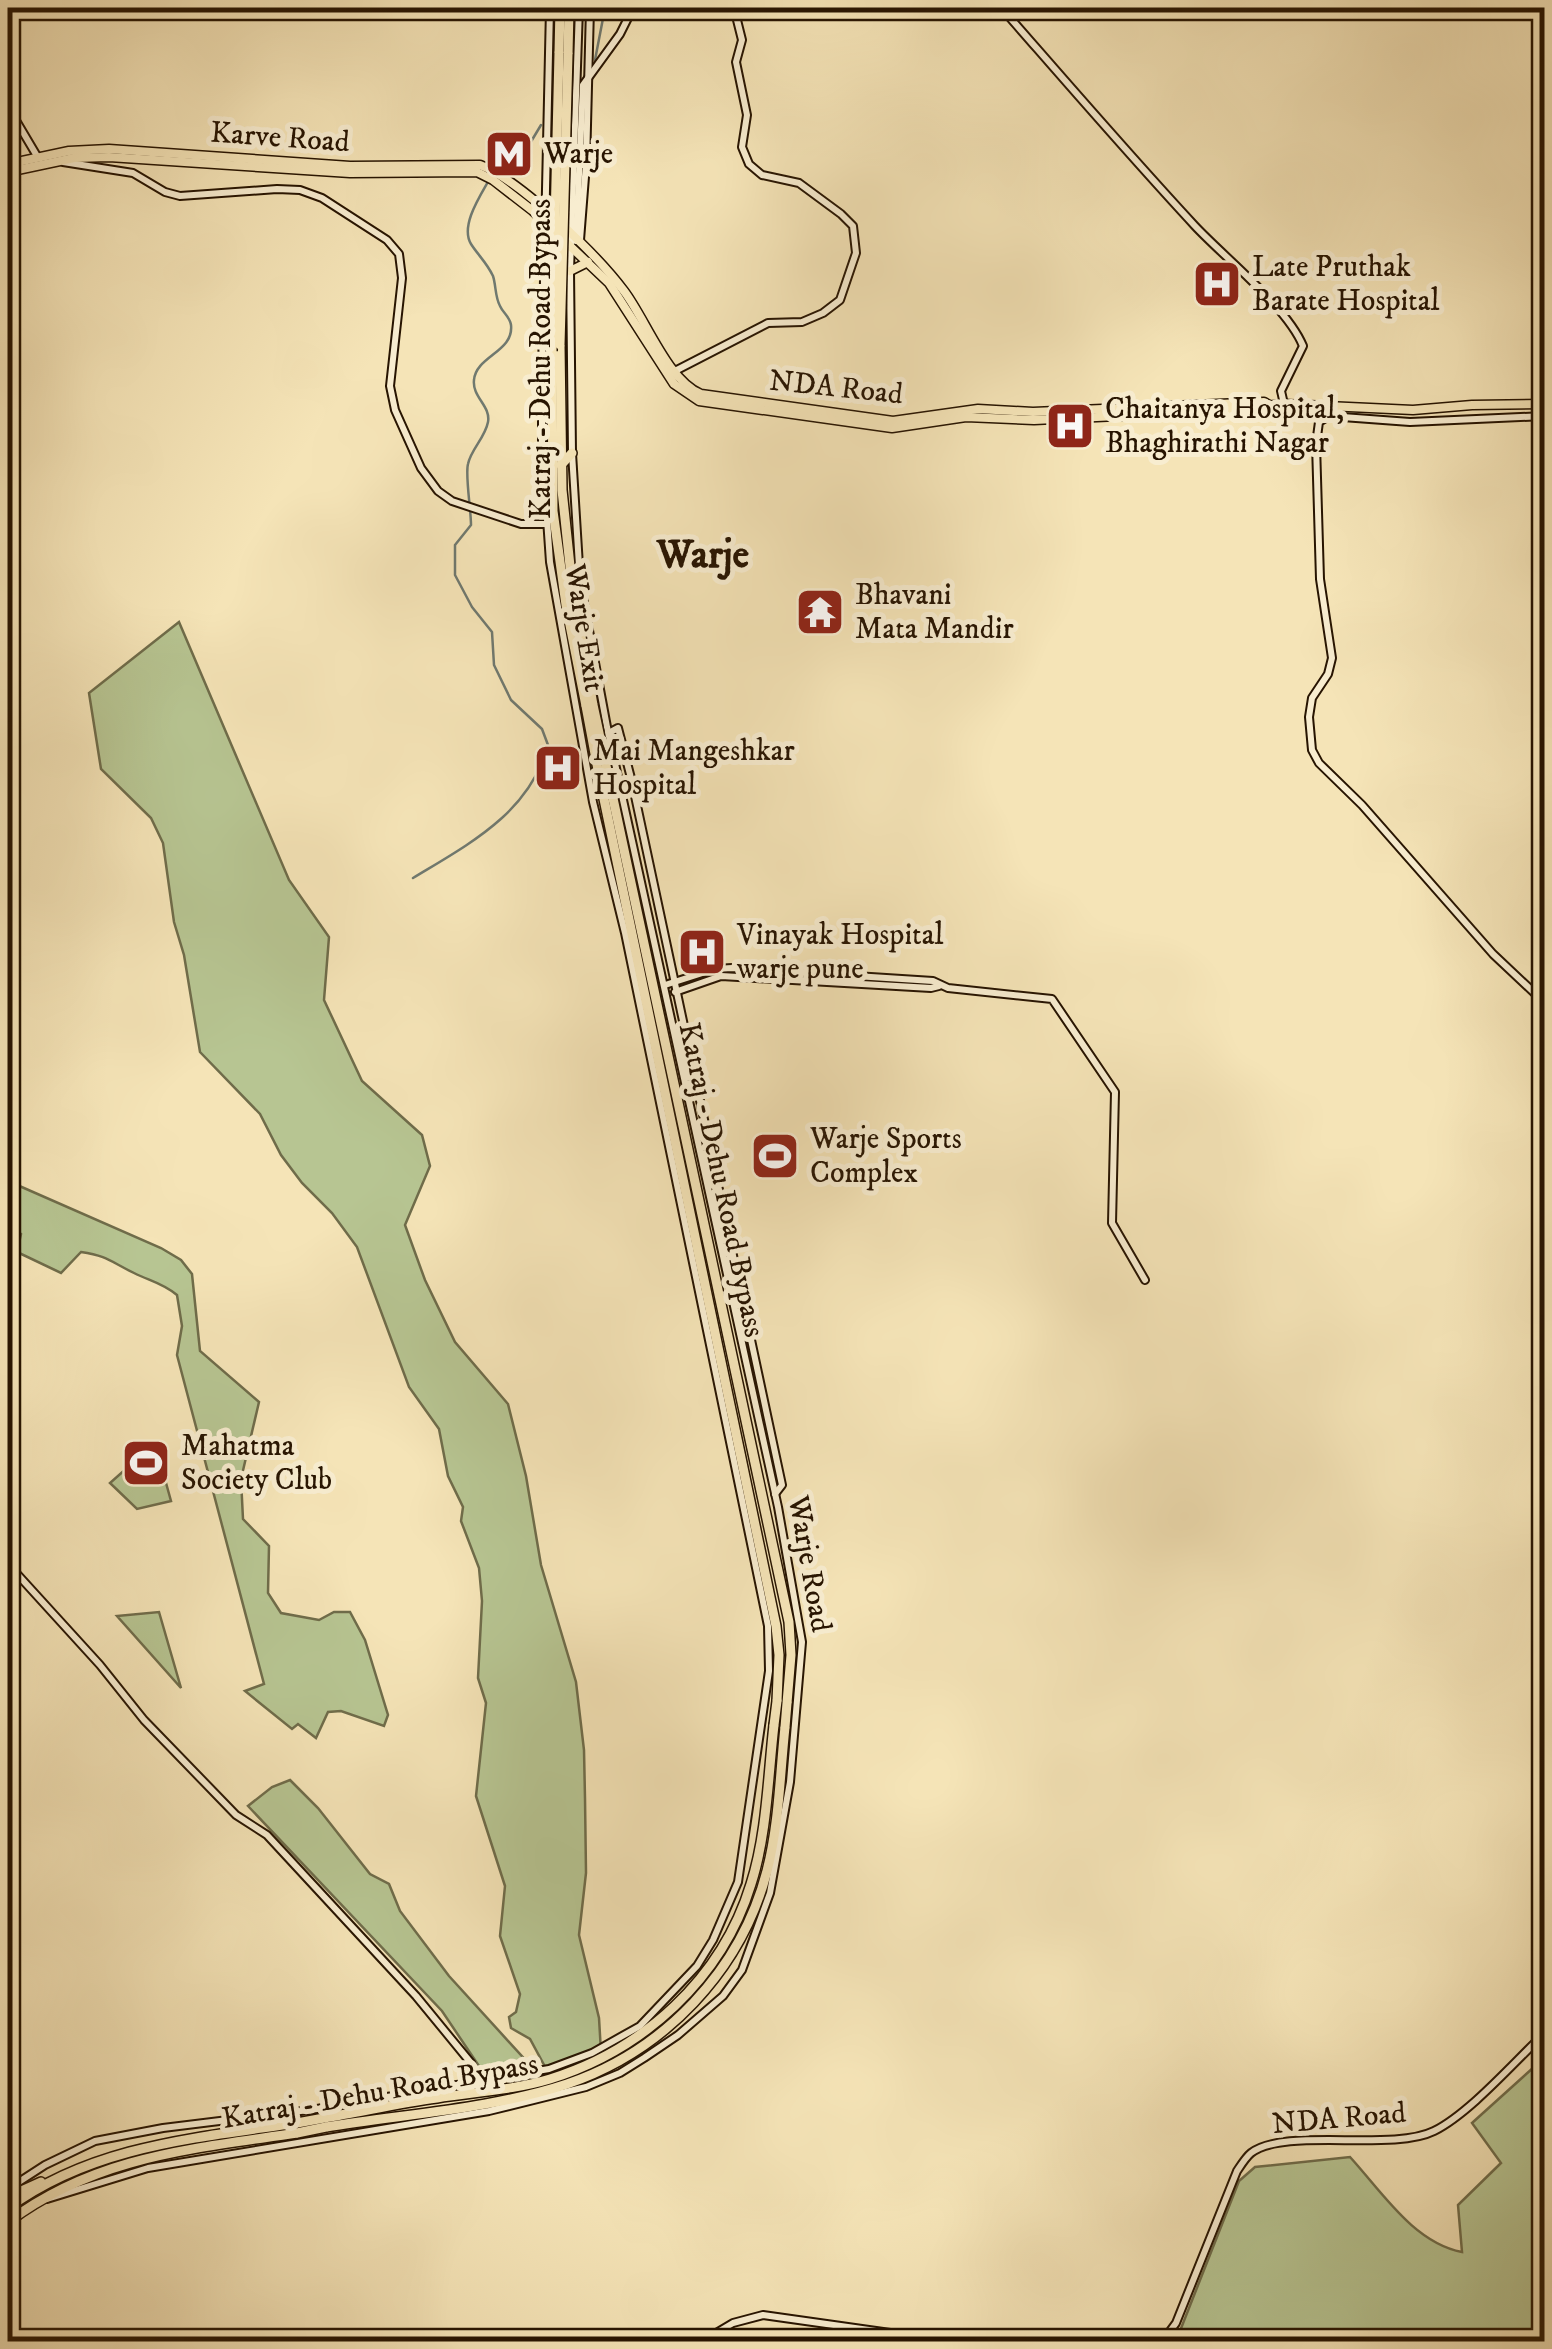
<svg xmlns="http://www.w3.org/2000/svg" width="1552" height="2349" font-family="'IM FELL DW Pica',serif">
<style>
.green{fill:#b7c592;stroke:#6f6c4a;stroke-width:2.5}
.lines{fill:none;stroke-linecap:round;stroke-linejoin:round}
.stream{stroke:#70796f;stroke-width:2.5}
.secondary-casing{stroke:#271401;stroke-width:10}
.primary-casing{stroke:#271401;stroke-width:11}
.highway-casing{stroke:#271401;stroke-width:12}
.secondary{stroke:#f8edd0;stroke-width:6}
.primary{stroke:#f5e4b7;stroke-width:8}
.highway{stroke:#f5e4b7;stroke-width:9}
.highway-bridge-casing{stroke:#271401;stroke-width:12;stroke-linecap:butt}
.highway-bridge{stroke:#f5e4b7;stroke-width:9}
.labels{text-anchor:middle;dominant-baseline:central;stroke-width:10;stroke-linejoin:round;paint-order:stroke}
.street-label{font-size:30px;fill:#271401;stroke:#f8edd0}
.poi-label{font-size:30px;fill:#271401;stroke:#f8edd0;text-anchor:start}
.district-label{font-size:40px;font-weight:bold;fill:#271401;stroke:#f8edd0}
</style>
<rect width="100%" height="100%" fill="#f5e4b7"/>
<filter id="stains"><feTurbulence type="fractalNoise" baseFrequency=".002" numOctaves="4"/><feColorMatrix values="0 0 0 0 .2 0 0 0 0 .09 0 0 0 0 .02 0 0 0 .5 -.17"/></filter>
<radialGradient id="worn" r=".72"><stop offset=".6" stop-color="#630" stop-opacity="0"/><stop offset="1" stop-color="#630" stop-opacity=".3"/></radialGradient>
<!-- green -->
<g class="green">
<polygon points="179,622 289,880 329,937 324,1000 362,1081 422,1135 430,1166 405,1225 425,1280 455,1342 508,1404 526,1476 541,1565 576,1682 584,1750 585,1798 586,1873 579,1935 599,2018 601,2052 580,2065 549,2074 530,2039 511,2028 509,2017 516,2012 520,1994 500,1936 505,1886 476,1796 486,1703 478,1678 482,1601 479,1568 461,1521 463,1507 448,1476 439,1429 409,1387 357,1247 332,1213 302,1183 281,1155 260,1114 200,1052 184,955 174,922 163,843 151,818 101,769 89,693"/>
<path d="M8,1181L161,1248L181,1260L192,1274L200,1351L259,1402L241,1479L243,1519L269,1546L268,1593L281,1613L319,1620L334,1612H350L365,1640L388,1715L384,1726L341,1711L328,1712L316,1738L298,1724L292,1729L245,1691L264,1684L177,1355L182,1326L177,1295C163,1283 150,1281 134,1273C111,1262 108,1256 81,1252L61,1273L17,1252L21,1234L8,1224Z"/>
<polygon points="155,1443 171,1501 137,1509 110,1483"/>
<polygon points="159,1612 181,1688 117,1616"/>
<polygon points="290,1780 318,1808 370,1874 389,1884 400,1911 449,1976 530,2065 485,2075 442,2011 248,1806 272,1787"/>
<path d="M1544,2058V2341H1173L1178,2336L1239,2181L1255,2167L1350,2157C1382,2192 1414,2243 1462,2252L1458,2205L1501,2163L1472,2123Z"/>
</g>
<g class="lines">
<!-- stream -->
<g class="stream">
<polyline points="595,60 605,8"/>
<polyline points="499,171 520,160 541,125"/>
<path d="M413,878C469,844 530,813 548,745L542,729L511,700L494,665L492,632L472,607L455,575V545L471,525C471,510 465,474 468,464C471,449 485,438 488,422C491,406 472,397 474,380C476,356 514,352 511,325C510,317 503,313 500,306C495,297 496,285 493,276C487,263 478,255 471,244C460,226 480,196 489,180"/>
</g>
<!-- secondary casing -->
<g class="secondary-casing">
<g id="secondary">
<polyline points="951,8 957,10 959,8"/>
<path d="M997,8L1005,12C1068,84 1130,156 1195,226C1225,258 1287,307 1303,346L1281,391L1284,404"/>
<polyline points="8,107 37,156"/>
<polyline points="63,162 133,173 165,192 180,196 277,189 300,190 322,198 387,240 399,254 402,278 390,386 395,410 421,468 438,491 452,501 521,524 546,524"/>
<polyline points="580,240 586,164 590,8"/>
<polyline points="576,241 583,85 620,34 633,8"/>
<polyline points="673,372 768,323 802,322 823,313 840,300 856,253 853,226 841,214 799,183 762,175 749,164 742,147 747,115 736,62 742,40 734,8"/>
<polyline points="1544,416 1410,422 1329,416 1319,422 1316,444 1320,579 1332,658 1328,674 1312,698 1309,717 1312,750 1319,763 1362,805 1493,954 1544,1002"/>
<polyline points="607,734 618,728 632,782 782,1485 775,1494"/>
<polyline points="665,985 715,969 732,968 933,981 948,988 1052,999 1115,1092 1112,1223 1145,1280"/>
<polyline points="675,992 721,976 931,988 939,986"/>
<polyline points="8,1564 100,1665 144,1720 236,1815 267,1835 416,1996 471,2063 478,2080"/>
<polyline points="8,2189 45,2165 95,2141 163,2128 317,2109 549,2069 592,2053 640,2026 697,1966 713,1940 738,1882 769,1671 768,1626 625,933 593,802 550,562 542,447 542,370 550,8"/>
<polyline points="47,2199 148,2168 489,2111 586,2087 620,2073 644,2058 678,2035 723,1996 742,1970 770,1893 790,1782 802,1642 778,1507 607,727 580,582 572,453 570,271 579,8"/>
<polyline points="701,2342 733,2323 763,2315 954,2342"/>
<path d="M1162,2342L1176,2323L1237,2171C1241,2165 1246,2157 1251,2153C1284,2127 1392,2152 1434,2131C1470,2113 1514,2062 1544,2034"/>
</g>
</g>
<!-- primary casing -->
<g class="primary-casing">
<g id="primary">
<path d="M8,164L69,151L109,149L350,166L480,165C520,180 598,256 624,291C646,320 668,381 701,394L893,421L978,409L1033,412L1264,402L1269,405"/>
<polyline points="8,172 74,158 109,157 350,173 477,172 493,180 533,211 609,283 674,384 699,401 892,428 966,417 1034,420 1222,411 1284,404 1413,410 1472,405 1544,404"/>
<polyline points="570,271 588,262"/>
</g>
</g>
<!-- highway casing -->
<g class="highway-casing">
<g id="highway">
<polyline points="559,53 560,8"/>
<polyline points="568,54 569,8"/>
<polyline points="560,345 562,490 572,585 593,705"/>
<polyline points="552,351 553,511 566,605 586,706"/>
<polyline points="561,465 572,453"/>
<polyline points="599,775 776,1626 779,1655 777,1701"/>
<polyline points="608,775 789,1622 791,1655 787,1703"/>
<path d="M324,2118C361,2112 399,2103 437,2098C474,2092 514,2090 550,2079C643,2050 722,1979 751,1884C767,1834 768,1777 774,1725"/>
<path d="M326,2127C404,2114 492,2109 567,2084C664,2051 741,1971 767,1871C779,1825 780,1774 785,1727"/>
<polyline points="8,2197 41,2182"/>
<path d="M8,2208C92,2146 196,2138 297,2123"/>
<path d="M8,2222C96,2156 192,2149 297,2133"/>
</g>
</g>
<!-- secondary -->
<use href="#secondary" class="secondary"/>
<!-- primary -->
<use href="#primary" class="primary"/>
<!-- highway -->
<use href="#highway" class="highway"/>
<!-- highway-bridge casing -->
<g class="highway-bridge-casing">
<g id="highway-bridge">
<polyline points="560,345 568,54"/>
<polyline points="552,351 559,53"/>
<polyline points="593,705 608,775"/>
<polyline points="586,706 599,775"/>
<polyline points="774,1725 777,1701"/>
<polyline points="785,1727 787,1703"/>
<polyline points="297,2123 324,2118"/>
<polyline points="297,2133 326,2127"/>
</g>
</g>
<!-- highway-bridge -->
<use href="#highway-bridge" class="highway-bridge"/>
</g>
<!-- icons -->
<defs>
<g id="metro-square" transform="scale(2.5)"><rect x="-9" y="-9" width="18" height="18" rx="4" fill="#8f2418" stroke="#f8edd0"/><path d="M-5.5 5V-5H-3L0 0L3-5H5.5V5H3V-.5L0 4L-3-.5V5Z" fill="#fff"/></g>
<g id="hospital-square" transform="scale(2.5)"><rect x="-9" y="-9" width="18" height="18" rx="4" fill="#8f2418" stroke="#f8edd0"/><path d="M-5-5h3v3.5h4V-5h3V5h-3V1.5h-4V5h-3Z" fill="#fff"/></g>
<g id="temple-square" transform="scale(2.5)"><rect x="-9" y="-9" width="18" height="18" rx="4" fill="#8f2418" stroke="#f8edd0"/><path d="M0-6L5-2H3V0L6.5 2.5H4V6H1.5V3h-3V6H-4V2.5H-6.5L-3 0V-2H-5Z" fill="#fff"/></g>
<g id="stadium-square" transform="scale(2.5)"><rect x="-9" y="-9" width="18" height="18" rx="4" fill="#8f2418" stroke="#f8edd0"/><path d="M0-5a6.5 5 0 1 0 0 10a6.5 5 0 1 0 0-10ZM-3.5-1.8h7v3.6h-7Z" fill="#fff"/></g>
</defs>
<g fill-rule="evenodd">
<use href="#metro-square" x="509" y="154"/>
<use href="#hospital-square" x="1217" y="284"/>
<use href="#hospital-square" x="1070" y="426"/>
<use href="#temple-square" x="820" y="612"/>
<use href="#hospital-square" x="558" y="768"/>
<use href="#hospital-square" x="702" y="952"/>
<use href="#stadium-square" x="775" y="1156"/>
<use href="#stadium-square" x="146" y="1463"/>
</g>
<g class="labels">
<!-- street labels -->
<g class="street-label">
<text transform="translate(280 138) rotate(4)">Karve Road</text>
<text transform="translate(541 359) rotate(-90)">Katraj - Dehu Road Bypass</text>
<text transform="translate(836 388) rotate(6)">NDA Road</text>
<text transform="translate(584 628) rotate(81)">Warje Exit</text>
<text transform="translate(721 1180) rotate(78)">Katraj - Dehu Road Bypass</text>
<text transform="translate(809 1564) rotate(80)">Warje Road</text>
<text transform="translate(380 2092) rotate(-10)">Katraj - Dehu Road Bypass</text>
<text transform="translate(1339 2119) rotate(-5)">NDA Road</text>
</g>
<!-- poi labels -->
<g class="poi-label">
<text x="544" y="154">Warje</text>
<text x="1252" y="267">Late Pruthak<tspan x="1252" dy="34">Barate Hospital</tspan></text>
<text x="1105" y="409">Chaitanya Hospital,<tspan x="1105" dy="34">Bhaghirathi Nagar</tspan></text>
<text x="855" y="595">Bhavani<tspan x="855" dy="34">Mata Mandir</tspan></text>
<text x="593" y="751">Mai Mangeshkar<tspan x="593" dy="34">Hospital</tspan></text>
<text x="737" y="935">Vinayak Hospital<tspan x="737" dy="34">warje pune</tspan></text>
<text x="810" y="1139">Warje Sports<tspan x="810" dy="34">Complex</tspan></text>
<text x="181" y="1446">Mahatma<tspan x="181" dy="34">Society Club</tspan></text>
</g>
<!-- district labels -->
<g class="district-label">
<text x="703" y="556">Warje</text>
</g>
</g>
<!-- margin -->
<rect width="1552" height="2349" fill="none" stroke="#f5e4b7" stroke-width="40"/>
<rect x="10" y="10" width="1532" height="2329" fill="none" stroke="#271401" stroke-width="5"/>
<rect x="20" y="20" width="1512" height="2309" fill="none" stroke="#271401" stroke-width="2.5"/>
<rect width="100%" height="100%" filter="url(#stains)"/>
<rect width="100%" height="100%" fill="url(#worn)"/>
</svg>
